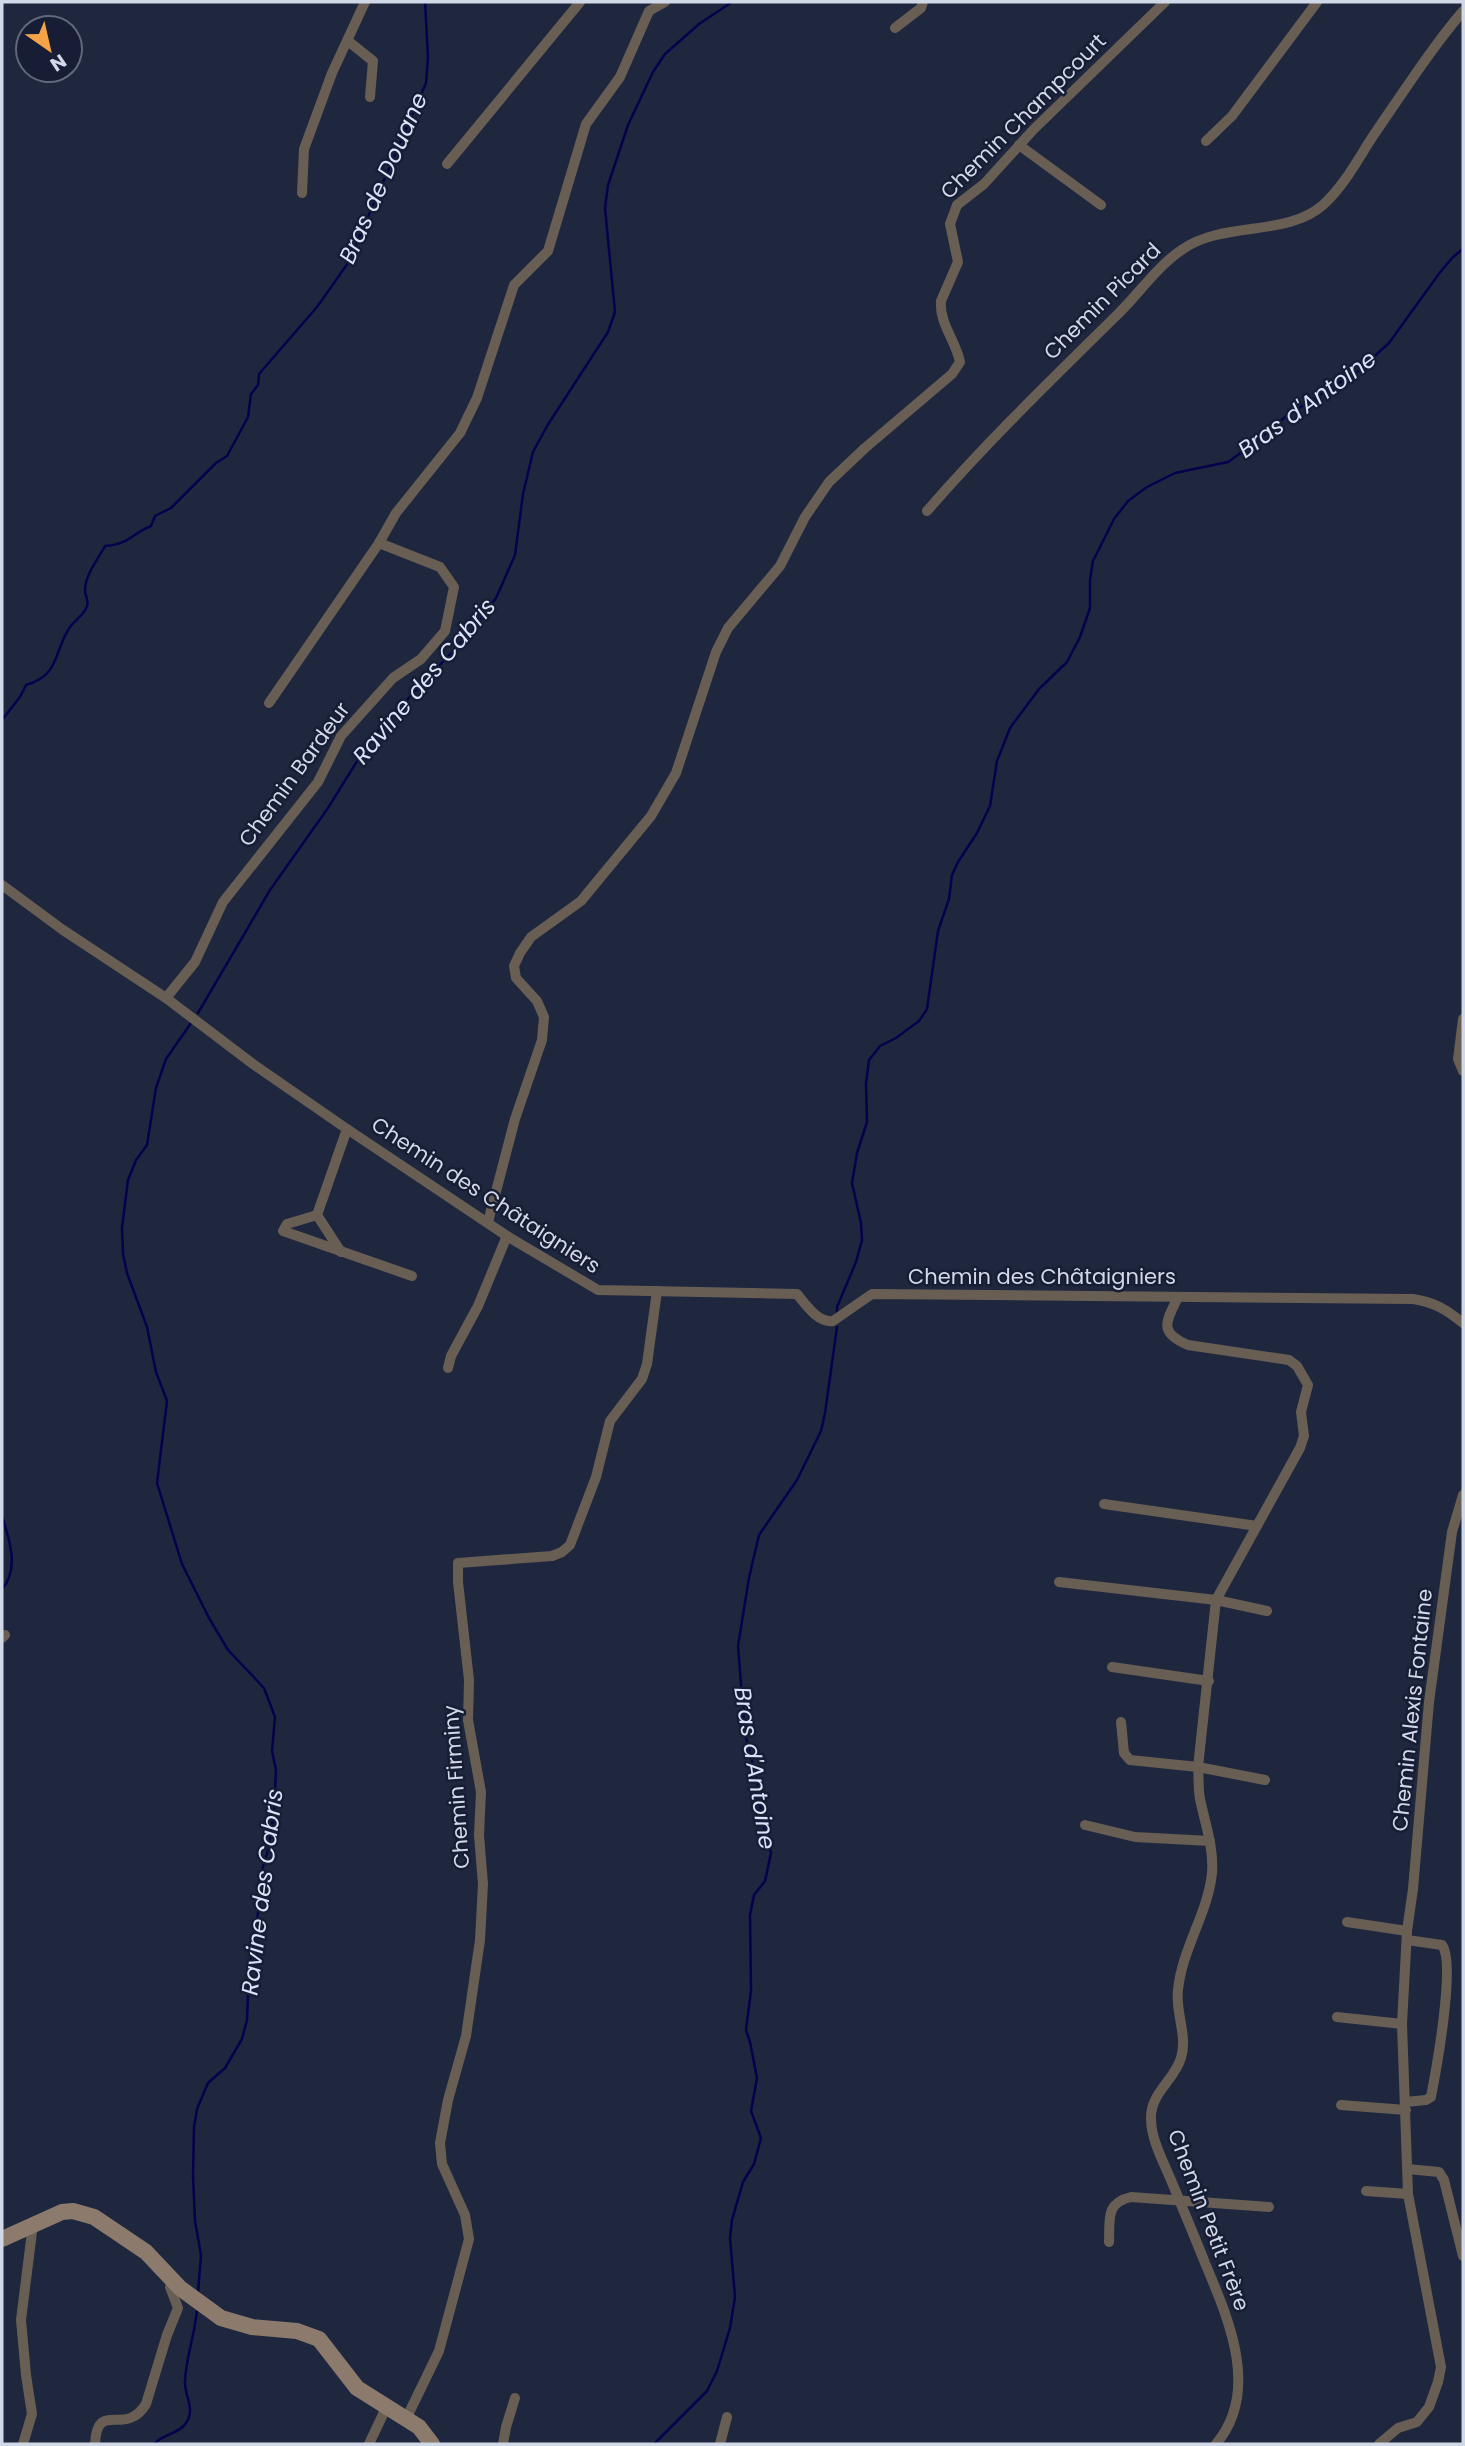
<svg xmlns="http://www.w3.org/2000/svg" width="1465" height="2446" font-family="Poppins,sans-serif">
<style>
.lines{fill:none;stroke-linecap:round;stroke-linejoin:round}
.stream{stroke:#06004d;stroke-width:2.5}
.street{stroke:#685e54;stroke-width:10}
.secondary{stroke:#8c7b6c;stroke-width:16}
.labels{text-anchor:middle;dominant-baseline:central;stroke-width:5;stroke-linejoin:round;paint-order:stroke}
.street-label{font-size:21px;fill:#d1d8e7;stroke:#161d34}
.water-label{font-size:23px;font-style:italic;fill:#dbe3fa;stroke:#161d34}
</style>
<rect width="100%" height="100%" fill="#1f273f"/>
<g class="lines">
<!-- stream -->
<g class="stream">
<path d="M2,720L20,697L26,685C60,676 54,650 70,627C75,620 85,614 87,606C89,600 85,596 85,590C85,575 98,559 105,546C130,544 131,534 151,526L155,516L171,508L216,463L227,456L248,417L251,394L258,385L259,374L317,307L348,263L426,83L428,57L425,2"/>
<polyline points="198,1013 270,890 328,808 372,737 472,631 496,598 515,555 523,494 533,452 547,426 608,332 615,312 605,208 608,185 628,125 653,72 665,54 699,24 732,2"/>
<polyline points="191,1023 166,1059 156,1088 147,1145 136,1160 128,1180 122,1228 123,1254 127,1273 147,1327 156,1372 167,1401 157,1483 182,1564 209,1618 228,1650 264,1688 275,1717 272,1751 276,1770 274,1812 269,1847 259,1880 262,1886 249,1972 247,2020 242,2039 225,2068 208,2083 197,2109 194,2127 193,2176 195,2221 201,2255 198,2293"/>
<polyline points="837,1314 837,1307 856,1262 862,1240 861,1223 852,1183 857,1153 867,1122 866,1083 869,1060 880,1046 896,1038 919,1021 927,1009 938,931 949,899 952,875 958,862 977,833 990,806 997,761 1010,728 1039,689 1067,662 1080,637 1090,608 1090,580 1093,561 1114,519 1128,501 1147,487 1175,473 1228,462 1256,442 1285,417 1358,371 1389,343 1441,271 1453,257 1463,249"/>
<path d="M2,1516C9,1538 20,1569 2,1589"/>
<path d="M154,2444C163,2434 179,2434 186,2423C196,2409 184,2395 185,2381C186,2357 195,2334 197,2310"/>
<polyline points="654,2444 707,2391 717,2371 730,2328 735,2297 730,2238 732,2220 743,2182 754,2164 761,2138 751,2111 757,2078 750,2042 746,2030 751,1991 750,1915 754,1895 765,1881 771,1853 762,1819 757,1780 745,1734 738,1646 749,1578 759,1535 797,1480 821,1431 825,1413 837,1327"/>
</g>
<!-- street -->
<g class="street">
<polyline points="895,28 921,8 923,2"/>
<polyline points="348,41 373,61 370,97"/>
<polyline points="1206,141 1232,116 1317,2"/>
<polyline points="1019,145 1101,205"/>
<polyline points="447,164 580,2"/>
<polyline points="302,193 304,149 332,73 365,2"/>
<path d="M927,511C987,442 1051,380 1116,316C1138,295 1157,266 1183,249C1223,221 1287,237 1323,205C1344,186 1358,159 1373,136C1402,94 1430,50 1463,11"/>
<polyline points="269,703 379,543"/>
<path d="M2,885L63,930L166,998L253,1064L347,1129L507,1236L598,1290L797,1294C806,1305 818,1323 833,1321L872,1294L1413,1299C1434,1302 1447,1310 1463,1323"/>
<polyline points="166,998 195,962 223,902 318,782 341,736 393,678 421,659 445,631 454,587 440,567 379,543 396,513 460,433 477,398 514,285 548,251 586,124 620,77 649,11 665,2"/>
<polyline points="1463,1019 1458,1059 1463,1071"/>
<polyline points="317,1215 287,1224 283,1231 412,1276"/>
<path d="M488,1222L515,1119L542,1040L544,1017L537,1001L516,978L514,966L520,953L531,937L581,901L651,816L676,773L716,652L728,628L780,566L805,517L829,482L865,448L952,374L960,362C956,341 939,323 941,301L958,262L950,224L957,205L984,184L1034,129L1165,2"/>
<polyline points="341,1252 317,1215 347,1129"/>
<path d="M1178,1297C1166,1322 1158,1332 1188,1345L1289,1360L1297,1366L1308,1385L1301,1412L1304,1436L1300,1448L1216,1600L1198,1767C1199,1778 1198,1789 1200,1799C1205,1823 1214,1848 1212,1873C1208,1913 1182,1949 1178,1990C1175,2012 1188,2036 1181,2058C1174,2081 1150,2093 1151,2119C1151,2139 1163,2161 1171,2180C1182,2207 1194,2235 1205,2263C1228,2318 1261,2391 1216,2444"/>
<polyline points="448,1368 451,1356 478,1306 507,1236"/>
<polyline points="1104,1504 1257,1526"/>
<polyline points="1059,1582 1216,1600 1267,1611"/>
<polyline points="2,1638 5,1635"/>
<polyline points="1112,1667 1209,1681"/>
<polyline points="1121,1722 1124,1753 1130,1760 1198,1767 1265,1780"/>
<polyline points="1085,1825 1135,1837 1210,1841"/>
<polyline points="1347,1922 1407,1931"/>
<polyline points="1337,2017 1402,2024"/>
<path d="M1406,2102L1426,2100L1431,2097C1436,2071 1456,1963 1442,1945L1407,1940"/>
<polyline points="1341,2105 1406,2110"/>
<polyline points="1408,2169 1439,2172 1444,2180 1463,2256"/>
<polyline points="1366,2191 1408,2194"/>
<path d="M1109,2242C1110,2220 1105,2203 1131,2197L1269,2207"/>
<polyline points="406,2419 439,2351 469,2239 465,2215 442,2164 440,2143 448,2100 466,2036 480,1940 483,1884 479,1835 481,1792 468,1720 469,1680 458,1582 458,1563 552,1556 562,1552 570,1545 596,1477 610,1421 642,1379 647,1364 657,1291"/>
<polyline points="23,2444 32,2414 26,2375 21,2320 33,2224"/>
<path d="M95,2444C97,2399 125,2438 146,2404L167,2335L178,2308L170,2287L172,2280"/>
<polyline points="369,2444 386,2408"/>
<polyline points="503,2444 506,2427 515,2398"/>
<polyline points="720,2444 727,2417"/>
<polyline points="1379,2444 1398,2428 1417,2422 1429,2407 1438,2382 1441,2367 1408,2194 1402,2024 1407,1931 1413,1889 1429,1702 1452,1532 1463,1495"/>
</g>
<!-- secondary -->
<polyline class="secondary" points="2,2239 62,2212 73,2211 94,2217 146,2252 180,2288 221,2318 252,2327 297,2331 319,2339 357,2388 419,2427 432,2444"/>
</g>
<g class="labels">
<!-- street labels -->
<g class="street-label">
<text transform="translate(1023 116) rotate(-45)">Chemin Champcourt</text>
<text transform="translate(1102 301) rotate(-45)">Chemin Picard</text>
<text transform="translate(294 774) rotate(-54)">Chemin Bardeur</text>
<text transform="translate(486 1195) rotate(33)">Chemin des Châtaigniers</text>
<text x="1042" y="1276">Chemin des Châtaigniers</text>
<text transform="translate(1412 1710) rotate(-84)">Chemin Alexis Fontaine</text>
<text transform="translate(456 1787) rotate(-94)">Chemin Firminy</text>
<text transform="translate(1209 2220) rotate(69)">Chemin Petit Frère</text>
</g>
<!-- water labels -->
<g class="water-label">
<text transform="translate(383 178) rotate(-66)">Bras de Douane</text>
<text transform="translate(1307 404) rotate(-36)">Bras d'Antoine</text>
<text transform="translate(424 681) rotate(-50)">Ravine des Cabris</text>
<text transform="translate(755 1768) rotate(81)">Bras d'Antoine</text>
<text transform="translate(262 1892) rotate(-83)">Ravine des Cabris</text>
</g>
</g>
<!-- border -->
<rect width="1465" height="2446" fill="none" stroke="#d1d8e7" stroke-width="7"/>
<!-- north arrow -->
<g transform="translate(49 49) rotate(146)"><circle r="33" fill="#161d34" stroke="#61687c" stroke-width="2"/>
<path d="M0-5L12 26L0 18L-12 26Z" fill="#f5a346"/>
<text y="-10" font-size="19" font-weight="bold" text-anchor="middle" fill="#d1d8e7">N</text>
</g>
</svg>
